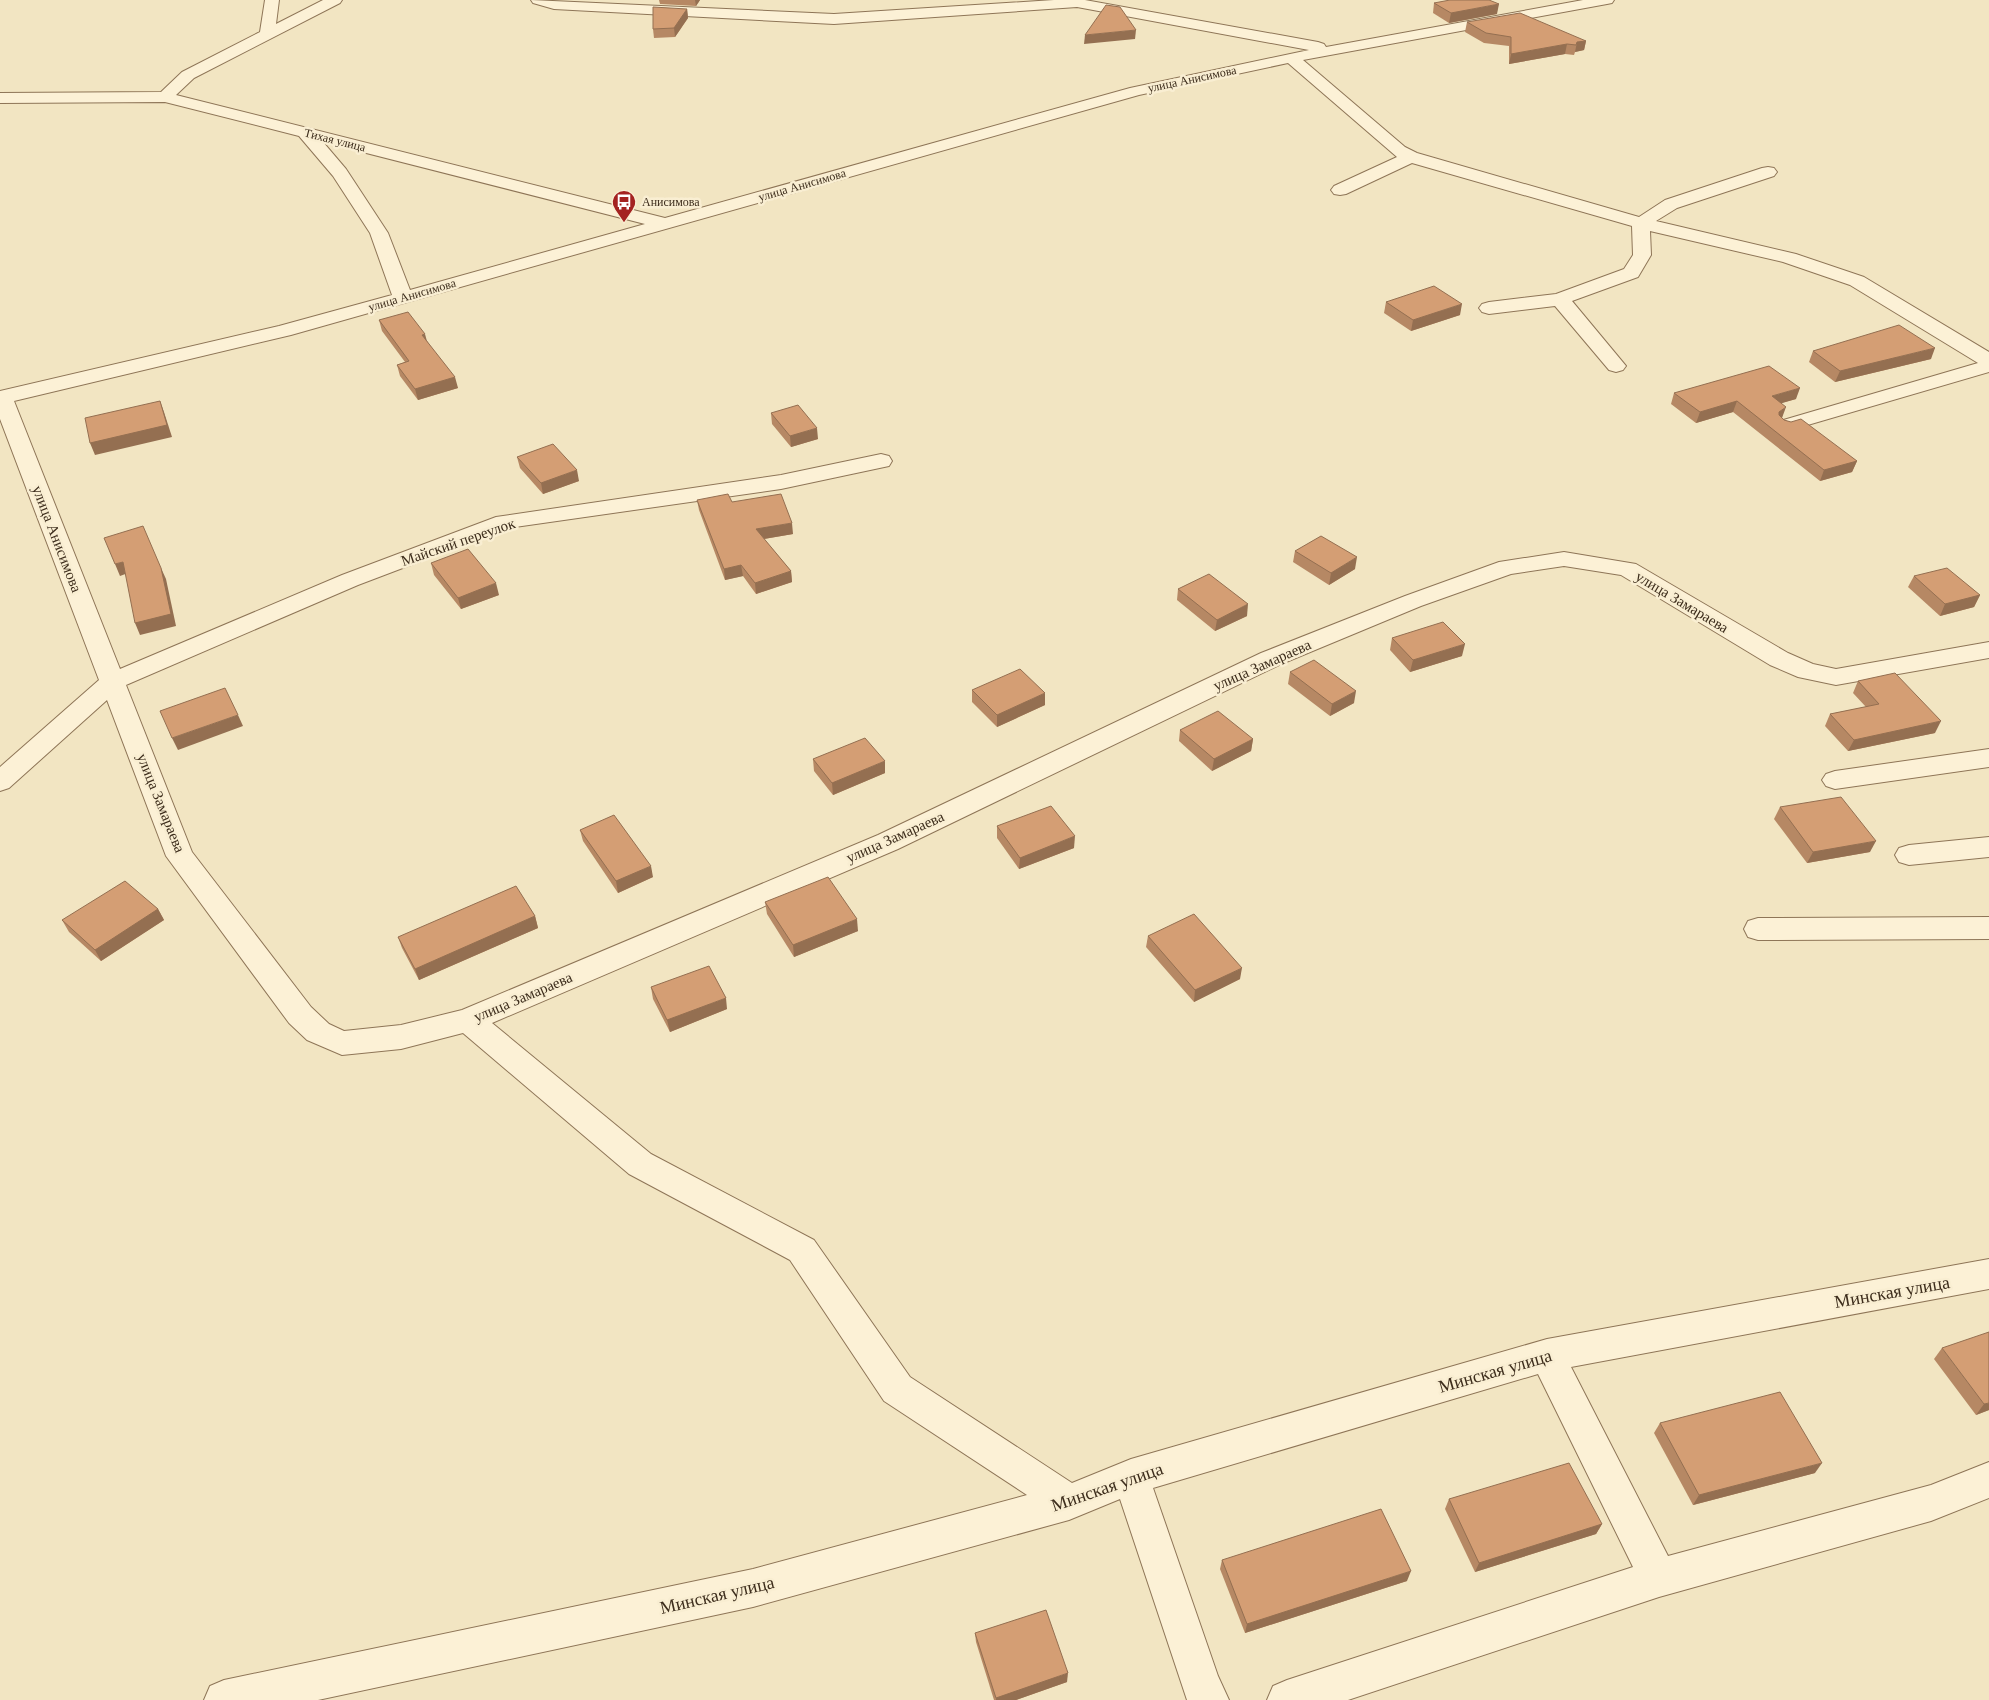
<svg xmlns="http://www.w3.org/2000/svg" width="1989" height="1700" font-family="'Times New Roman',serif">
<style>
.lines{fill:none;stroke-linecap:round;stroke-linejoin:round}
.minor-casing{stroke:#8e7557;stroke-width:2}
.minor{fill:#fcf1d6;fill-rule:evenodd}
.wall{fill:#b68864}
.shaded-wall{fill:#946f51}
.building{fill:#d49e74;stroke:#946f51}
.labels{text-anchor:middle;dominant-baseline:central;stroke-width:5;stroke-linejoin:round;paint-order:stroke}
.far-street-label{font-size:12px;fill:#3d2d1c;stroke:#f9eed2}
.far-poi-label{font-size:12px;fill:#3d2d1c;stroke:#f9eed2;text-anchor:start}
.street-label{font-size:15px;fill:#3d2d1c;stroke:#f9eed2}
.near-street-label{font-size:18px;fill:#3d2d1c;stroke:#f9eed2}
</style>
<rect width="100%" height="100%" fill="#f2e5c2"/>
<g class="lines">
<!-- minor casing -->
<g class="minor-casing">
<g id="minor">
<path d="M265,0H279L276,24L323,0H342L340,3L194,78L176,95L665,218L1130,88L1309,50L1077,7L834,24L554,9L533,3L531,0L834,14L1054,0H1085L1318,42L1324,44L1326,47L1583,0H1614L1612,3L1607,4L1303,60L1405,147L1417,153L1639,217L1665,200L1762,168L1768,167L1774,168L1777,172L1774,176L1677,208L1656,221L1796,254L1864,277L1989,352V372L1794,429L1787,431L1780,429L1776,425L1780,421L1978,363L1850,285L1783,262L1650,231L1651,255L1638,277L1572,301L1626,366L1623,370L1616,372L1609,370L1555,306L1489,314L1482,312L1479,308L1482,304L1489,302L1556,294L1624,269L1633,255L1632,226L1412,163L1346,194L1340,195L1334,194L1331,190L1334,186L1397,157L1288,63L1139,95L291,335L14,401L120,669L342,575L496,517L781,475L881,454L889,456L892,461L889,466L781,489L508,528L358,585L126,685L192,852L311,1007L329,1024L344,1031L401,1025L462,1010L878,835L1261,653L1405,596L1499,562L1564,552L1636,564L1788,653L1813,664L1836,669L1989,642V658L1836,685L1798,677L1770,665L1621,575L1564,566L1511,574L1421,606L1279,665L898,849L492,1023L651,1154L814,1240L910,1377L1072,1483L1131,1459L1547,1339L1989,1259V1289L1571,1367L1668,1556L1931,1485L1989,1462V1498L1931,1521L1659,1597L1348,1700H1267L1273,1686L1287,1680L1633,1567L1538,1374L1153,1488L1218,1676L1229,1700H1187L1120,1499L1069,1520L753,1607L318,1700H204L210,1686L224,1680L753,1569L1027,1495L884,1401L790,1260L629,1174L463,1033L401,1049L342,1055L307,1040L289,1023L166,856L107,700L9,788L0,791V767L99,680L0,419V391L279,326L392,295L370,233L333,176L299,136L165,102L0,103V93L161,92L182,72L260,32ZM323,142L645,224L410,290L388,233L346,169Z"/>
<polygon points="1989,749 1989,767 1835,789 1826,786 1822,780 1826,774 1835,771"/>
<polygon points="1989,837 1989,857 1909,865 1899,862 1895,855 1899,848 1909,845"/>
<polygon points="1989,917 1989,939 1758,940 1748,937 1744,929 1748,921 1758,918"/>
</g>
</g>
<!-- minor -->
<use href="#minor" class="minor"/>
</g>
<!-- wall -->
<g class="wall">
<polygon points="659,0 700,0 696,6 660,4"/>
<polygon points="1434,3 1497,14 1449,23 1433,13"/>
<polygon points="687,9 688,18 675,37 654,38 653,29"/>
<polygon points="1467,22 1586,41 1584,50 1575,52 1574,55 1565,54 1509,64 1509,46 1484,43 1465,32"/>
<polygon points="1386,302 1460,315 1411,331 1384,313"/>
<polygon points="379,320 427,341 458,388 418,400 400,376 397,365 405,362 382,331"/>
<polygon points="1813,351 1931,359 1835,382 1809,362"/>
<polygon points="1674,393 1796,399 1781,403 1782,418 1857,461 1852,472 1820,481 1733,412 1696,423 1671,404"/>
<polygon points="771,413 818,439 791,447 772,424"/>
<polygon points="517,457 579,481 543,494 520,468"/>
<polygon points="697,500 732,502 793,534 764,539 791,571 792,582 756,594 743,576 725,580 699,510"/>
<polygon points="1295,551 1355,569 1329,585 1293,562"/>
<polygon points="431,563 499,595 461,609 434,575"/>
<polygon points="1914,576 1980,595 1974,607 1940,616 1908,587"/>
<polygon points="1178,589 1247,616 1215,631 1177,600"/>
<polygon points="1392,638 1462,656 1410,672 1390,650"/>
<polygon points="1290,672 1354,703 1330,716 1288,684"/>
<polygon points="1858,681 1935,733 1848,751 1825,726 1830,714 1866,707 1853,693"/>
<polygon points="972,690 1045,705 997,727 972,702"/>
<polygon points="1180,730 1253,739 1251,751 1212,771 1179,741"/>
<polygon points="813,759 885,773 833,795 814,771"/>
<polygon points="1780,807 1870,852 1807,863 1774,819"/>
<polygon points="997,826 1074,848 1019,869 997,838"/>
<polygon points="580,830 653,877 618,893 583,841"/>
<polygon points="765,902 858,931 794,957 767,914"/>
<polygon points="158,909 164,920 101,961 69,932 62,920"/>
<polygon points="535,916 538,928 419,980 402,948 398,937"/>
<polygon points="1148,936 1240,979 1194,1002 1146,947"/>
<polygon points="651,987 727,1009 670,1032 653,999"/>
<polygon points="1942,1348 1989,1410 1976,1415 1934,1359"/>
<polygon points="1660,1423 1815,1473 1693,1505 1654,1433"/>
<polygon points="1449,1499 1602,1524 1596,1534 1475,1572 1445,1509"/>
<polygon points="1222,1560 1407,1581 1245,1633 1220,1569"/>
<polygon points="975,1633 1067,1682 1016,1700 994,1700 976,1642"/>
</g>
<!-- shaded-wall -->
<g class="shaded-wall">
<polygon points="695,0 700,0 696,6"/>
<polygon points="1499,4 1497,14 1449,23 1451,13"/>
<polygon points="687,9 688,18 675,37 674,28"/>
<polygon points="1136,30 1135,39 1084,44 1085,35"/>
<polygon points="1586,41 1584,50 1575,52 1577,42"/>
<polygon points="1567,44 1565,54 1509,64 1511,54"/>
<polygon points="1462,304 1460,315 1411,331 1413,320"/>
<polygon points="425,334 428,345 422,335"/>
<polygon points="1935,348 1931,359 1835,382 1840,371"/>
<polygon points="455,377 458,388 418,400 415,389"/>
<polygon points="1800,388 1796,399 1768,407 1772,396"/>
<polygon points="160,401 164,412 172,437 95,455 90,443"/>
<polygon points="1737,401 1733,412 1696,423 1700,412"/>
<polygon points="1786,407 1782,418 1775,424 1779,412"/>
<polygon points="817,428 818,439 791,447 790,436"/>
<polygon points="1857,461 1852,472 1820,481 1824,470"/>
<polygon points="577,470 579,481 543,494 541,483"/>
<polygon points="792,523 793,534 758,540 756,529"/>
<polygon points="1357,557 1355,569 1329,585 1331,573"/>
<polygon points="123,562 128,573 120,576 115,564"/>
<polygon points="741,565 743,576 725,580 724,569"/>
<polygon points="161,568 166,579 176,626 140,635 135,623"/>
<polygon points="791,571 792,582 756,594 755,583"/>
<polygon points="496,583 499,595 461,609 458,598"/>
<polygon points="1980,595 1974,607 1940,616 1945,604"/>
<polygon points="1248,604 1247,616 1215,631 1217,620"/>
<polygon points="1465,644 1462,656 1410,672 1413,660"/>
<polygon points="1356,691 1354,703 1330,716 1332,704"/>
<polygon points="1045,693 1045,705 997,727 997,715"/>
<polygon points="238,715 243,726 178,750 172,738"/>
<polygon points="1941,721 1935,733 1848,751 1854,740"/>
<polygon points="1253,739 1251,751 1212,771 1214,759"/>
<polygon points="885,761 885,773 833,795 832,783"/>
<polygon points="1075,836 1074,848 1019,869 1020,858"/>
<polygon points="1876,841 1870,852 1807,863 1813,852"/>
<polygon points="651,866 653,877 618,893 616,881"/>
<polygon points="158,909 164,920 101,961 95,950"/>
<polygon points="535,916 538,928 419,980 415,969"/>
<polygon points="857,919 858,931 794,957 793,945"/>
<polygon points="1242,968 1240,979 1194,1002 1195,990"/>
<polygon points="726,998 727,1009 670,1032 667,1020"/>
<polygon points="1989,1403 1989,1410 1976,1415 1984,1404"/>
<polygon points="1822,1463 1815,1473 1693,1505 1699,1495"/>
<polygon points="1602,1524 1596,1534 1475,1572 1479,1563"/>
<polygon points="1411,1571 1407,1581 1245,1633 1247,1624"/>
<polygon points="1068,1673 1067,1682 1016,1700 996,1700 996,1698"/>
</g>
<!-- building -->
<g class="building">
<polygon points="1450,0 1489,0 1499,4 1451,13 1434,3"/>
<polygon points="1106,5 1120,7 1136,30 1085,35"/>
<polygon points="653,7 687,9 674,28 653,29"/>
<polygon points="1520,13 1586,41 1577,42 1576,45 1567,44 1511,54 1511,37 1486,33 1467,22"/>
<polygon points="1434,286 1462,304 1413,320 1386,302"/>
<polygon points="408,312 425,334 422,335 455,377 415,389 397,365 409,361 379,320"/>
<polygon points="1899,325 1935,348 1840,371 1813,351"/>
<polygon points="1769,366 1800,388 1772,396 1786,407 1779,412 1779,415 1784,420 1791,422 1801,419 1857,461 1824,470 1737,401 1700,412 1674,393"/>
<polygon points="160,401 167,425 90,443 85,418"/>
<polygon points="798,405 817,428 790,436 771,413"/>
<polygon points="553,444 577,470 541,483 517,457"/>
<polygon points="728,494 732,502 781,494 792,523 756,529 791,571 755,583 741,565 724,569 697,500"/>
<polygon points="143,526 161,568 171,614 135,623 123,562 115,564 104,538"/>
<polygon points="1321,536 1357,557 1331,573 1295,551"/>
<polygon points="468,549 496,583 458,598 431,563"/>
<polygon points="1947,568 1980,595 1945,604 1914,576"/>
<polygon points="1209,574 1248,604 1217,620 1178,589"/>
<polygon points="1443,622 1465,644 1413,660 1392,638"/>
<polygon points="1314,660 1356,691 1332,704 1290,672"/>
<polygon points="1020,669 1045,693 997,715 972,690"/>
<polygon points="1895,673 1941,721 1854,740 1830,714 1879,704 1858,681"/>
<polygon points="225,688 238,715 172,738 160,711"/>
<polygon points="1218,711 1253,739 1214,759 1180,730"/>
<polygon points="865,738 885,761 832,783 813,759"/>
<polygon points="1841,797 1876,841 1813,852 1780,807"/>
<polygon points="1051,806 1075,836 1020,858 997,826"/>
<polygon points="614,815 651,866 616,881 580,830"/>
<polygon points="828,877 857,919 793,945 765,902"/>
<polygon points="125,881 158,909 95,950 62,920"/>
<polygon points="516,886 535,916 415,969 398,937"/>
<polygon points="1194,914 1242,968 1195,990 1148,936"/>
<polygon points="709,966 726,998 667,1020 651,987"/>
<polygon points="1989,1332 1989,1403 1984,1404 1942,1348"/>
<polygon points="1780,1392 1822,1463 1699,1495 1660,1423"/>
<polygon points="1569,1463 1602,1524 1479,1563 1449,1499"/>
<polygon points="1381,1509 1411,1571 1247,1624 1222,1560"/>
<polygon points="1046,1610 1068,1673 996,1698 975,1633"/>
</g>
<!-- icons -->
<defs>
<g id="bus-pin" transform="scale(1.25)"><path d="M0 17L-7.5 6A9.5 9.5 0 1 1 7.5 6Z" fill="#a42220" stroke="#f9eed2"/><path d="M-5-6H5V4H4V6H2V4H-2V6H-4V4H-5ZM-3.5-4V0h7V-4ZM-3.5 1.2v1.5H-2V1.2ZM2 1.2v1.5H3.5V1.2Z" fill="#fff"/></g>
</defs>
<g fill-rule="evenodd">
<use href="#bus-pin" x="624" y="202"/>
</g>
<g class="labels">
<!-- far-street labels -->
<g class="far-street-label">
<text transform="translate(1192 79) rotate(-12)">улица Анисимова</text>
<text transform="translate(335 140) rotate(14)">Тихая улица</text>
<text transform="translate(802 185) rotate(-16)">улица Анисимова</text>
<text transform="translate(412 295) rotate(-16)">улица Анисимова</text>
</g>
<!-- far-poi labels -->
<g class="far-poi-label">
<text x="642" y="202">Анисимова</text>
</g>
<!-- street labels -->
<g class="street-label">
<text transform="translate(57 539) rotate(69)">улица Анисимова</text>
<text transform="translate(458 542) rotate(-19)">Майский переулок</text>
<text transform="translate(1682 602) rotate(31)">улица Замараева</text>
<text transform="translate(1262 665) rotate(-24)">улица Замараева</text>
<text transform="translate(161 803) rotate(68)">улица Замараева</text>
<text transform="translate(895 837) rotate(-24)">улица Замараева</text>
<text transform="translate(523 997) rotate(-23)">улица Замараева</text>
</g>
<!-- near-street labels -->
<g class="near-street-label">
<text transform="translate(1892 1292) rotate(-10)">Минская улица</text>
<text transform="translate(1495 1371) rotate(-16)">Минская улица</text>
<text transform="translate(1107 1487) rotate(-19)">Минская улица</text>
<text transform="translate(717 1595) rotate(-13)">Минская улица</text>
</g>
</g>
</svg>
